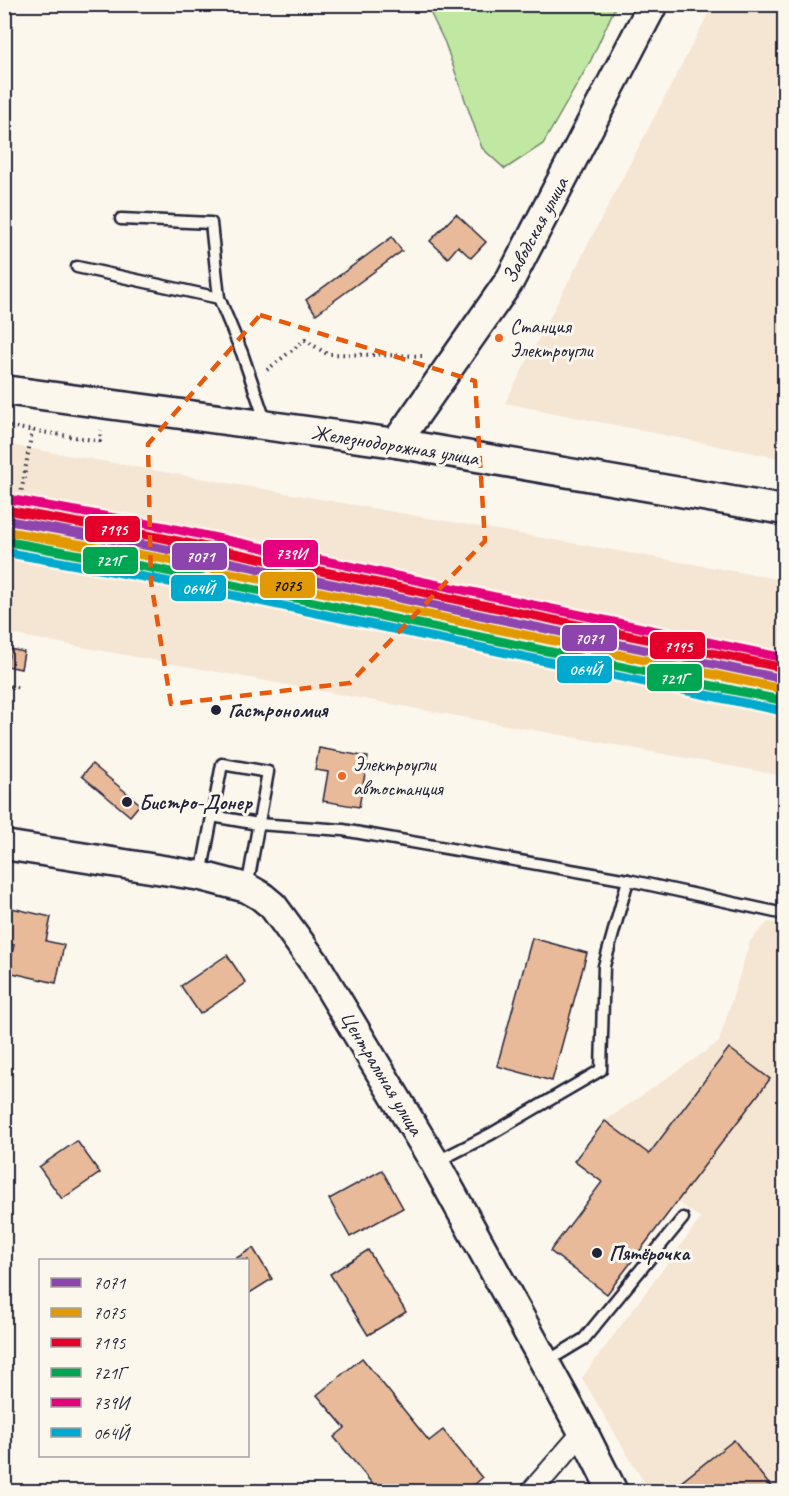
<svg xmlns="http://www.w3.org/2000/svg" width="789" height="1496" font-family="Caveat,sans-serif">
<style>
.built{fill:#f5e5d3}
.green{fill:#c1e8a3;stroke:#72856f;stroke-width:1.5}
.building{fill:#e8ba99;stroke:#22223b;stroke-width:1.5}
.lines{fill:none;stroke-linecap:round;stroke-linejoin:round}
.lane-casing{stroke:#22223b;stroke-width:15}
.street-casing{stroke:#22223b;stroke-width:24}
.secondary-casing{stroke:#22223b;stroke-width:33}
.path{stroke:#22223b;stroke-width:4;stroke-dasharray:1.5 4.5;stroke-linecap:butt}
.lane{stroke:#fbf7ec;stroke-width:10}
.street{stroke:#fbf7ec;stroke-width:20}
.secondary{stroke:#fbf7ec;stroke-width:28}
.rail-1-casing{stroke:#fbf7ec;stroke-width:14}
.rail-2-casing{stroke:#fbf7ec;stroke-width:14}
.rail-3-casing{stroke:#fbf7ec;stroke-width:14}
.rail-4-casing{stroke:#fbf7ec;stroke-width:14}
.rail-5-casing{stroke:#fbf7ec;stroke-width:14}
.rail-6-casing{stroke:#fbf7ec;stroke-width:14}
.rail-1{stroke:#8e44ad;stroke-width:9}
.rail-2{stroke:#e29906;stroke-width:9}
.rail-3{stroke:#e4002b;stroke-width:9}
.rail-4{stroke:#00a651;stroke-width:9}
.rail-5{stroke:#e5007d;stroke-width:9}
.rail-6{stroke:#00a9ce;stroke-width:9}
.marked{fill:none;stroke:#e8590c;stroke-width:4.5;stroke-dasharray:12 8;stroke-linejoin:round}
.bus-dot{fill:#f26522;stroke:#fbf7ec;stroke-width:2}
.poi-dot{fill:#22223b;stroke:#fbf7ec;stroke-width:2}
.labels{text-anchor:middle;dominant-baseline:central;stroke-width:6;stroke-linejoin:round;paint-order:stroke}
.bus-label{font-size:20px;fill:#22223b;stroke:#fbf7ec;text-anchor:start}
.street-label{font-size:21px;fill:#22223b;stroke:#fbf7ec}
.poi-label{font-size:21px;font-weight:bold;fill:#22223b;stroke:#fbf7ec;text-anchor:start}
.line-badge{stroke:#fbf7ec;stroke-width:2}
.badge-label{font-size:16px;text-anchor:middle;font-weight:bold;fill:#fff}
.pale-badge-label{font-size:16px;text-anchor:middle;font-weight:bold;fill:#111}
</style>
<rect width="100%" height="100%" fill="#fbf7ec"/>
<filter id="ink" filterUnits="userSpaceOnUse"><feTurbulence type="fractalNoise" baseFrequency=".0167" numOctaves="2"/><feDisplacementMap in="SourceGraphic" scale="12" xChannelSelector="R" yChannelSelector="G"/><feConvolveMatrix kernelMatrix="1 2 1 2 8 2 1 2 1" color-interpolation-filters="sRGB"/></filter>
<g filter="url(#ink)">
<!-- built -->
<g class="built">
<polygon points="713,5 784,5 784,459 505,403"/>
<polygon points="4,444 784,580 784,776 5,633"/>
<polygon points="768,922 784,925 784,1491 649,1491 582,1378 701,1218 677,1202 607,1294 550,1251 602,1183 574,1161 605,1121 719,1042 750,941"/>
</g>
<!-- green -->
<polygon class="green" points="421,5 616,5 591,60 543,144 505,169 482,148 445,43 429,10"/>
<!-- building -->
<g class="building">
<polygon points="456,214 486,242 471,258 458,246 448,258 430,241"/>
<polygon points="392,237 402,251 316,314 306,300"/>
<polygon points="10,649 24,652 21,669 7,666"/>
<polygon points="319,748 368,757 359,807 323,801 328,772 315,770"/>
<polygon points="92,764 140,804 130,816 82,776"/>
<polygon points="7,907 51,917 46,941 64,945 56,983 8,972 14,945 4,944 4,919"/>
<polygon points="532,938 587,953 552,1081 497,1066"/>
<polygon points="227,955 246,983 200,1014 181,986"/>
<polygon points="729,1048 770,1079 607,1294 550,1251 602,1182 574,1161 605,1121 649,1154"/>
<polygon points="77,1141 100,1173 62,1199 39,1167"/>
<polygon points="382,1170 403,1208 350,1237 329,1199"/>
<polygon points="253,1248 272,1279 248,1294 248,1260 233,1260"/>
<polygon points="368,1250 406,1312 368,1335 330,1274"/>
<polygon points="362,1358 429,1441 443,1430 482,1478 466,1492 379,1492 334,1437 345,1428 317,1395"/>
<polygon points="734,1440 775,1492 686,1492 680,1483"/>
</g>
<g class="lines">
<!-- lane casing -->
<g class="lane-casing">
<g id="lane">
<polyline points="121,219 211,223 219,298"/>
<polyline points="77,267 219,298 242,353 266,423"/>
<polyline points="212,816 258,824 343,830 628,880 784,914"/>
<polyline points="201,875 222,764 268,772 247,888"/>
<polyline points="436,1162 491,1134 601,1070 604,966 628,880"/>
<polyline points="546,1362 584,1339 683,1218"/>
</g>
</g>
<!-- street casing -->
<g class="street-casing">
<polyline id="street" points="531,1492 583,1432"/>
</g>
<!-- secondary casing -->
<g class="secondary-casing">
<g id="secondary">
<polyline points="4,390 396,443 784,510"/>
<polyline points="396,443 510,280 653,4"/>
<polyline points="4,845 201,876 247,888 261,896 273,906 316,965 435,1163 583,1432 613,1492"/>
</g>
</g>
<!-- path -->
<g class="path">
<polyline points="267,370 305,340 327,354 424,356 424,355"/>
<polyline points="4,426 100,441 101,430"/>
<polyline points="4,591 32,431"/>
<polyline points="4,685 21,688"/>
</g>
<!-- lane -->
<use href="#lane" class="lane"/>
<!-- street -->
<use href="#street" class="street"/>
<!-- secondary -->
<use href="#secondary" class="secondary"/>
<!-- rail-1 casing -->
<g class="rail-1-casing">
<polyline id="rail-1" points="4,520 161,548 784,679"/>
</g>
<!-- rail-2 casing -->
<g class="rail-2-casing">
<polyline id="rail-2" points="4,531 159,558 782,689"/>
</g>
<!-- rail-3 casing -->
<g class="rail-3-casing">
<polyline id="rail-3" points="6,510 163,538 784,668"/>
</g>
<!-- rail-4 casing -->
<g class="rail-4-casing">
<polyline id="rail-4" points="4,541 157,569 780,700"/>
</g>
<!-- rail-5 casing -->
<g class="rail-5-casing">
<polyline id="rail-5" points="8,499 165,527 784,658"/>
</g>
<!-- rail-6 casing -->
<g class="rail-6-casing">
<polyline id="rail-6" points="4,552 155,579 778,710"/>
</g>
<!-- rail-1 -->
<use href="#rail-1" class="rail-1"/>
<!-- rail-2 -->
<use href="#rail-2" class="rail-2"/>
<!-- rail-3 -->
<use href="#rail-3" class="rail-3"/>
<!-- rail-4 -->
<use href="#rail-4" class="rail-4"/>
<!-- rail-5 -->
<use href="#rail-5" class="rail-5"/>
<!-- rail-6 -->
<use href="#rail-6" class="rail-6"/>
</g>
</g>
<!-- marked area -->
<path class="marked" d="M260,315L475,381L485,541L350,683L171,704L151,582L148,444Z"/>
<!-- markers -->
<g class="bus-dot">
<circle cx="499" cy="338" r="5"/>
<circle cx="342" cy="776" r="5"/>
</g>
<g class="poi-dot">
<circle cx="216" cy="710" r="6"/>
<circle cx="127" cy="802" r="6"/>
<circle cx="597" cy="1253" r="6"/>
</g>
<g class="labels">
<!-- bus labels -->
<g class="bus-label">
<text x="510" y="326">Станция<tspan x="510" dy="24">Электроугли</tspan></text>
<text x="353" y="764">Электроугли<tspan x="353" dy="24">автостанция</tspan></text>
</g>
<!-- street labels -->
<g class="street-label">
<text transform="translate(535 230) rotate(-62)">Заводская улица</text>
<text transform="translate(395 445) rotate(9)">Железнодорожная улица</text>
<text transform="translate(382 1073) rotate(59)">Центральная улица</text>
</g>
<!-- poi labels -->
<g class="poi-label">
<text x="228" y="710">Гастрономия</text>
<text x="139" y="802">Бистро-Донер</text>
<text x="609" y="1253">Пятёрочка</text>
</g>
</g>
<g class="line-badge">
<rect x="84" y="515" width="57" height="28" rx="6" fill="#e4002b"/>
<rect x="262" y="539" width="57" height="29" rx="6" fill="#e5007d"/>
<rect x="171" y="542" width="57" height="29" rx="6" fill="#8e44ad"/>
<rect x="82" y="546" width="57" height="29" rx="6" fill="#00a651"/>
<rect x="259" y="571" width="57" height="28" rx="6" fill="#e29906"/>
<rect x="170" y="574" width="57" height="28" rx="6" fill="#00a9ce"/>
<rect x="561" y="624" width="57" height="28" rx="6" fill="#8e44ad"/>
<rect x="649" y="631" width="57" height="29" rx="6" fill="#e4002b"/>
<rect x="556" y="655" width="57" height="29" rx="6" fill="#00a9ce"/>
<rect x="646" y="663" width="57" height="29" rx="6" fill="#00a651"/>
</g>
<g class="badge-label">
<text x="113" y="535">7195</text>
<text x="291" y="559">739И</text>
<text x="200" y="562">7071</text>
<text x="110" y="566">721Г</text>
<text x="198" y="594">064Й</text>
<text x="589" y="644">7071</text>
<text x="678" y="652">7195</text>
<text x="585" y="675">064Й</text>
<text x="674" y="684">721Г</text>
</g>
<g class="pale-badge-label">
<text x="287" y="591">7075</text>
</g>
<!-- margin -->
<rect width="789" height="1496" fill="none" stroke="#fbf7ec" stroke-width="24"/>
<rect x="12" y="12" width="765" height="1472" fill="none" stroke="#22223b" stroke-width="2" filter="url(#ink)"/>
<!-- legend -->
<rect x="39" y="1259" width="210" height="198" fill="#fbf7ec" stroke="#a4a2a5" stroke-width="1.5"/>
<rect x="51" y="1278" width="30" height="9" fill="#8e44ad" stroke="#a4a2a5" stroke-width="1.5"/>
<text x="93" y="1289" font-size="18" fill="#22223b">7071</text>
<rect x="51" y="1308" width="30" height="9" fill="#e29906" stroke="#a4a2a5" stroke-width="1.5"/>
<text x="93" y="1319" font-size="18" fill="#22223b">7075</text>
<rect x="51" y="1338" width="30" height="9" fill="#e4002b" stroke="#a4a2a5" stroke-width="1.5"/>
<text x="93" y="1349" font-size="18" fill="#22223b">7195</text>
<rect x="51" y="1368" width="30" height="9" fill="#00a651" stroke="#a4a2a5" stroke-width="1.5"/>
<text x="93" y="1379" font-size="18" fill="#22223b">721Г</text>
<rect x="51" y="1398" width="30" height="9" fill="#e5007d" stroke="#a4a2a5" stroke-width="1.5"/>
<text x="93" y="1409" font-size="18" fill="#22223b">739И</text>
<rect x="51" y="1428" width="30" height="9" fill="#00a9ce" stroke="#a4a2a5" stroke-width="1.5"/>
<text x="93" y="1439" font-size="18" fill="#22223b">064Й</text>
</svg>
